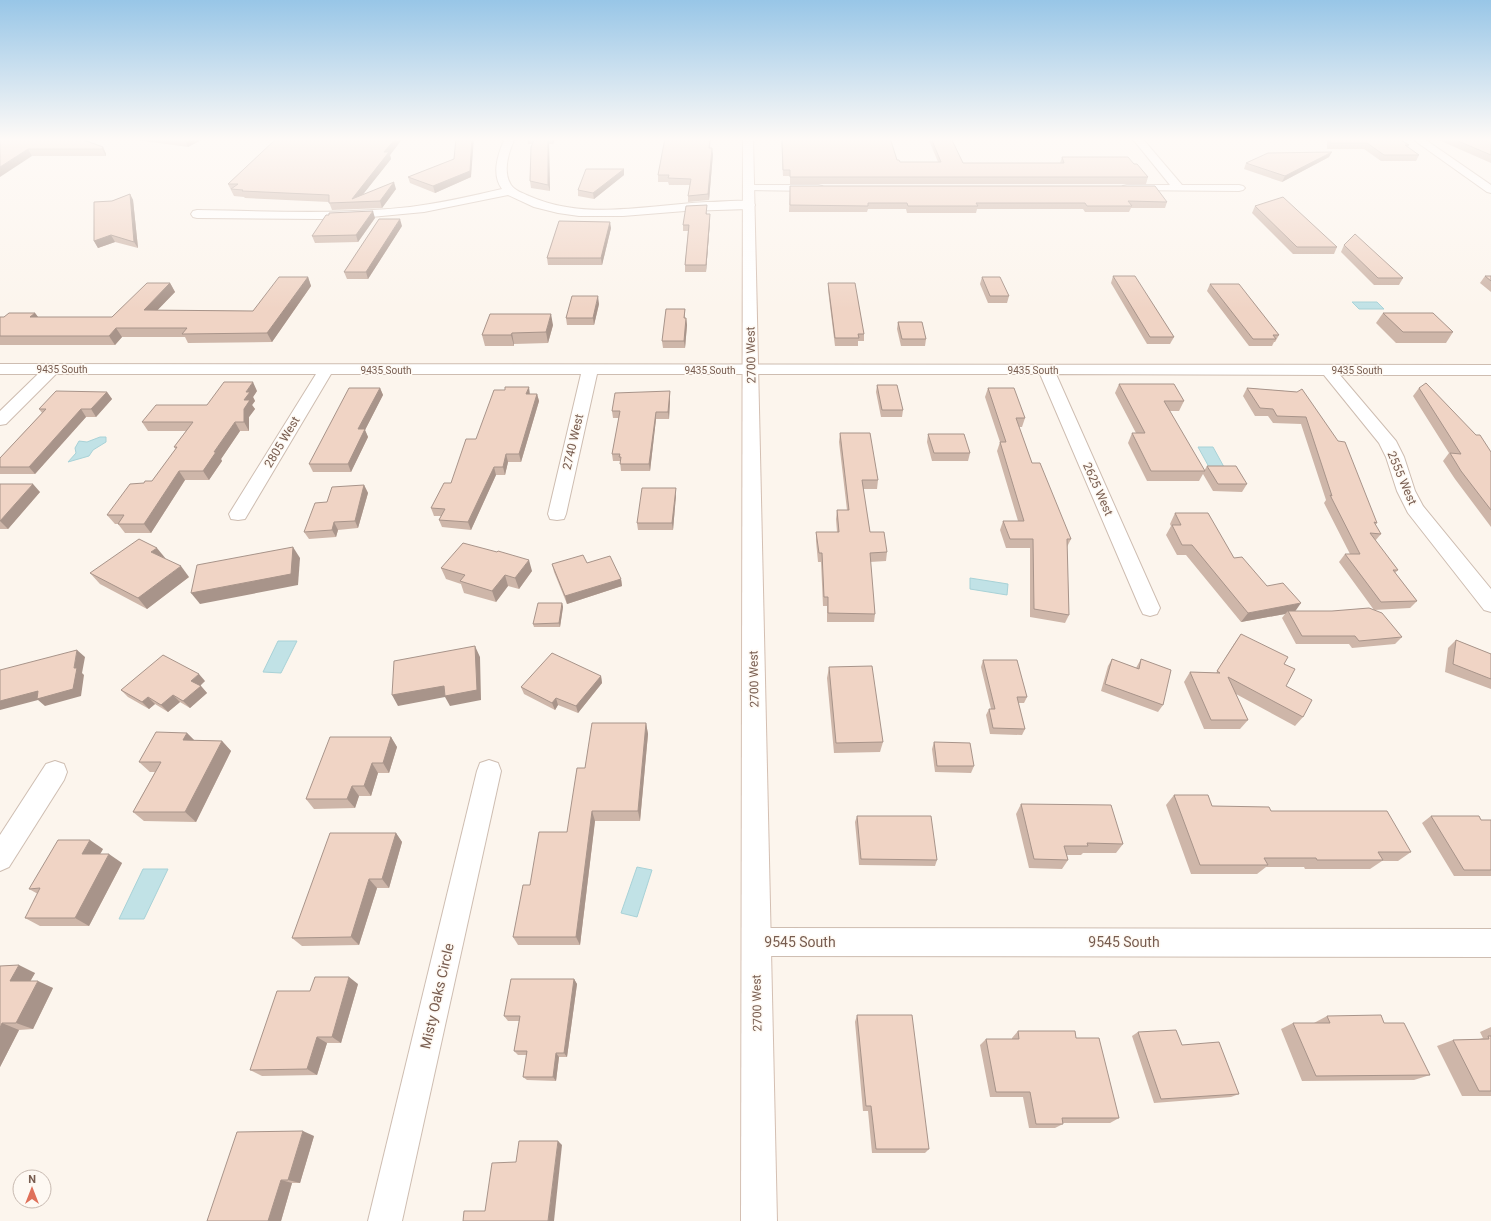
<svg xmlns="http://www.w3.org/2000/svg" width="1491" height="1221" font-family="Roboto,sans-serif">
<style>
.water{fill:#c1e2e6;stroke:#a8d2d7}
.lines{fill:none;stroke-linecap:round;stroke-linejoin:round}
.minor-casing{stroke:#cebdb1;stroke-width:2}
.secondary-casing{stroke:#d4bfb2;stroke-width:2}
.minor{fill:#fff;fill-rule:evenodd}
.secondary{fill:#fff;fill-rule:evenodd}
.wall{fill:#ceb6a9}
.shaded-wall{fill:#a8948a}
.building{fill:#f0d4c5;stroke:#a8948a}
.labels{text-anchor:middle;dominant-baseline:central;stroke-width:3;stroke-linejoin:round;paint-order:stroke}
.far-street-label{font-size:10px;fill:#775c4f;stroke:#fef9f3}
.street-label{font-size:12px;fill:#775c4f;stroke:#fef9f3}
.near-street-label{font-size:14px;fill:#775c4f;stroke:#fef9f3}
</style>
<rect width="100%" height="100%" fill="#fcf5ed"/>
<!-- water -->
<g class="water">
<polygon points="1352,302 1377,302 1384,309 1359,309"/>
<polygon points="100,437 106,437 106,442 93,450 89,456 68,462 76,453 75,448 79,441 87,442"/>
<polygon points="1198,447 1213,447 1224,467 1209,467"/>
<polygon points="970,578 1008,584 1007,595 970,589"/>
<polygon points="278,641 297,641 281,673 263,672"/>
<polygon points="637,867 652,870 637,917 621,913"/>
<polygon points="143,869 168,869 144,919 119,919"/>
</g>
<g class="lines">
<!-- minor casing -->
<g class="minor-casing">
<g id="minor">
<path d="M505,138H515C509,151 502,171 511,185C515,191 523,193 529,196C584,221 649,205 707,202C722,202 739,199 753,202L755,205L753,208L749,209L685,211L623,216H579L558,213L534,207L508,195L424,212L371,217L321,219L197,218L193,217L191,214L193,211L197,210C268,211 339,215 410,207C441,203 472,196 502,189C491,174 498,154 505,138Z"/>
<polygon points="1132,138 1142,138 1182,185 1239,185 1243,186 1245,188 1243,190 1239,191 1123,190 1121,188 1123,186 1127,185 1170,185"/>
<polygon points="1411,138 1423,138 1491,185 1491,193 1487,192"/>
<polygon points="749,185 818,185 822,186 824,188 822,190 818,191 745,190 743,188 745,186"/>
<polygon points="0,364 1491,365 1491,375 1340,375 1396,441 1404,457 1415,491 1423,506 1491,589 1491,612 1484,610 1408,513 1397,491 1386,457 1379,443 1324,375 1056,374 1160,608 1157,614 1150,616 1143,614 1140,608 1040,374 597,374 566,514 564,519 557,520 550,519 548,514 581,374 331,374 245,519 238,520 231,519 229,514 316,374 56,374 6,424 0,425 0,411 38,374 0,374"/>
<polygon points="489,760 498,763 501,771 402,1221 368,1221 477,771 480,763"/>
<polygon points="55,761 64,764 67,772 64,780 9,867 0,871 0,835 46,764"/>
<polygon points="757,928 1491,929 1491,957 757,956 747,952 743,942 747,932"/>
</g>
</g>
<!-- secondary casing -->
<g class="secondary-casing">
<polygon id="secondary" points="743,138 753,138 777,1221 741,1221"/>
</g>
<!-- minor -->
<use href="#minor" class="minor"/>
<!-- secondary -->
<use href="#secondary" class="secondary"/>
</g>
<!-- wall -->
<g class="wall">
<polygon points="0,138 103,147 106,154 106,156 32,156"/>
<polygon points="122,138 205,138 188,147"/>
<polygon points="277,138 403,138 390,155 391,159 363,194 396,189 382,208 332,210 329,202 245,198 244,197 234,196 228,184"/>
<polygon points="527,138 555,138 553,144 549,144 550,191 531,188 530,181 532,144 528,144"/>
<polygon points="665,138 711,138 710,148 713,154 709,200 688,202 688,196 690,185 669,185 668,182 658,182 658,175"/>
<polygon points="781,138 890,138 897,160 900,162 938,162 928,138 951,138 963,163 1060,163 1062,157 1134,164 1148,177 1146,184 790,184 790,176 783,176"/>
<polygon points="1327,138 1398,138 1409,145 1408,147 1419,155 1416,161 1381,161 1364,149 1327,149"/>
<polygon points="1434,138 1491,138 1491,163"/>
<polygon points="1329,157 1282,182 1244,169 1246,163"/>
<polygon points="454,159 471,177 435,193 410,183 408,177"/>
<polygon points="624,169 624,175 594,199 578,196 578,190"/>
<polygon points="790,186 1167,202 1165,208 1131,208 1129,212 1085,212 1083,209 977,209 976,213 907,213 906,209 868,209 867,212 789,212"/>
<polygon points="130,194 133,200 138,248 115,242 98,248 94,241 112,201"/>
<polygon points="1255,206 1337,247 1334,254 1293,254 1252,213"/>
<polygon points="707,212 707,214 710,221 706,272 685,272 685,265 688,231 683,231 683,225"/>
<polygon points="375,218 358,242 315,243 312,236"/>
<polygon points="402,226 368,279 347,279 344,272"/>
<polygon points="611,228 602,265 548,265 547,258"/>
<polygon points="1344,245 1403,278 1399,285 1374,285 1341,252"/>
<polygon points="1113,276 1174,337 1170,344 1147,344 1111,283"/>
<polygon points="1485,276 1491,276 1491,292 1480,283"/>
<polygon points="308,277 311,286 272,342 188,343 185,337 122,337 115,345 0,345 0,317 4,317 35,313 38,317 112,317 170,283 175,292 157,310 253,311"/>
<polygon points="982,277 1009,296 1007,303 988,303 980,284"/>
<polygon points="828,283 864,334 864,341 858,341 858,346 835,346 828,290"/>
<polygon points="1210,284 1279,335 1275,342 1274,342 1272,346 1249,346 1207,291"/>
<polygon points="599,304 594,325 567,325 566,318"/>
<polygon points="685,309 685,318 686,318 687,325 685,348 663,348 662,341"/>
<polygon points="1383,313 1453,332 1446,343 1396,343 1376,323"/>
<polygon points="898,322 926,339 925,346 901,346 897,329"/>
<polygon points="553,325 548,343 514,344 514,346 485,346 482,335"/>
<polygon points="1119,384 1184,401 1179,411 1169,411 1204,471 1207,466 1247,484 1242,492 1213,491 1203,474 1199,481 1147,481 1128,443 1132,433 1136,433 1115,393"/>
<polygon points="877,385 903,410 902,417 881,417 876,392"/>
<polygon points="380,388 383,395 365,430 368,437 351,472 313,472 309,464"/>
<polygon points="988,388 1025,418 1022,427 1019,427 1032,463 1071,539 1067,547 1069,615 1065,623 1030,617 1030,548 1006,548 1000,530 1003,521 1018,521 997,451 1000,442 985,397"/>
<polygon points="1247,388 1297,392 1377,523 1375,525 1381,534 1375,541 1398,570 1395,573 1417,601 1410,608 1374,610 1339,562 1345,554 1350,554 1324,503 1326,500 1301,424 1273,423 1268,416 1255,416 1243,396"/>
<polygon points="1419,388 1491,452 1491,527 1455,479 1443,461 1449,453 1413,396"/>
<polygon points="257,391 253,397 255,401 252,405 255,409 249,417 249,431 240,431 221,459 222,461 209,480 185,480 151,533 125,533 118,524 115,524 107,515 144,483 152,481 176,449 174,447 186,431 148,431 142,422 207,405"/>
<polygon points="670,391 670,399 669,419 656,419 650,471 621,471 620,461 613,461 612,454 619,418 613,418 612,411"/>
<polygon points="107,392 112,399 96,417 86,417 35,474 0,474 0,458 42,413 39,409"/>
<polygon points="530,394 537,394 539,401 521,462 508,462 505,475 496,475 471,530 442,527 439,520 441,516 434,516 431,508 451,483 476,439"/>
<polygon points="840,433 878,480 877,489 863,489 870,532 887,552 886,561 870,562 875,614 874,622 827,622 827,606 823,606 821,562 818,562 816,541 816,532 837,532 836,519 837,510 847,510 839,442"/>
<polygon points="928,434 970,453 968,461 932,461 927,442"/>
<polygon points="0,484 40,492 8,529 0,529"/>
<polygon points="364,485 368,493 358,528 338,530 336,537 309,539 304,532 327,502"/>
<polygon points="676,495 673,530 638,530 637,523"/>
<polygon points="1175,513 1234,558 1267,586 1295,611 1402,637 1395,644 1352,648 1349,644 1296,644 1282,618 1285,614 1241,622 1186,555 1177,555 1166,535 1171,526 1170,524"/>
<polygon points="587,563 621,579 622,586 567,604 554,572 552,564"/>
<polygon points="441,568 532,571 519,589 508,586 496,602 464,593 461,584 446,579"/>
<polygon points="90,573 189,577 147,609 100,584"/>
<polygon points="562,603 563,607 560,627 534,627 533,624"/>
<polygon points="1241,634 1284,664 1286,686 1303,717 1295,726 1236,694 1248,720 1240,729 1204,729 1184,682 1190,672 1216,673 1234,644"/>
<polygon points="1456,640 1491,654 1491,689 1445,672 1448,648"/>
<polygon points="1112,659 1136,668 1141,659 1163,705 1158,712 1101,691 1108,666"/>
<polygon points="983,660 1027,697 1024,703 1018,703 1025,729 1022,735 990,734 986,715 989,709 991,709 981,667"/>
<polygon points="829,667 883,742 880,752 834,753 827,678"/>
<polygon points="601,676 602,683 578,713 558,705 555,710 524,694 521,687"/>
<polygon points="205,681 200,685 207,693 190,708 180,702 168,712 155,704 149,709 128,697 121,690"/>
<polygon points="646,723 648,734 640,821 595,821 580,945 518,945 513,937 567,832 585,768"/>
<polygon points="187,733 194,740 222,741 231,751 196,822 144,821 133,812 155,772 150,772 139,762"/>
<polygon points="391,737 397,747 389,773 378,773 371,796 359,796 355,808 314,809 306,799"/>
<polygon points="934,742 974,766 971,773 935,772 932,749"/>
<polygon points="1174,795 1212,806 1271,811 1411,852 1398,861 1382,861 1370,869 1305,869 1304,867 1266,867 1257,874 1191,874 1166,805"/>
<polygon points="1021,804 1123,844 1116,853 1083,853 1081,855 1067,855 1068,860 1062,869 1029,868 1016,814"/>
<polygon points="857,816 937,860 935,866 859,865 855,822"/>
<polygon points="1431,816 1481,820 1491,820 1491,876 1454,876 1422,823"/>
<polygon points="396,833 402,842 389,888 377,888 359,945 302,946 292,938"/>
<polygon points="103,849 100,854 122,863 89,926 40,926 25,918 38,894 29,889"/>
<polygon points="0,966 35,973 30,981 53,988 33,1029 19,1030 0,1067"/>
<polygon points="574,979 577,984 567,1057 559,1057 556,1081 527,1080 523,1077 527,1055 518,1055 514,1051 520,1021 508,1021 504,1016"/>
<polygon points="358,984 341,1043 327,1043 317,1075 262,1076 250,1070"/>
<polygon points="857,1015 929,1149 925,1153 872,1153 868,1111 863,1111 855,1022"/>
<polygon points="1327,1016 1384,1023 1430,1075 1414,1080 1302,1081 1281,1029 1293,1023 1314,1023"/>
<polygon points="1491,1027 1491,1096 1462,1096 1437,1046 1453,1040 1479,1039 1483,1038 1480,1032"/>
<polygon points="1018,1031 1076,1038 1119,1118 1110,1123 1063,1123 1063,1124 1055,1128 1029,1128 1023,1097 990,1097 980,1045 986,1039 1012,1039 1012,1038"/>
<polygon points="1138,1032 1182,1045 1239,1094 1231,1097 1154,1103 1132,1036"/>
<polygon points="314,1136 300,1183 292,1183 281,1221 207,1221"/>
</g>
<!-- shaded-wall -->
<g class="shaded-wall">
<polygon points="189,138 205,138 188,147 185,140"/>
<polygon points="396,138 403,138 390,155 391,159 357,202 352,199 384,152"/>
<polygon points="472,138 474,138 471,177 435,193 433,186"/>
<polygon points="548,138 549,144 550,191 548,185"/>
<polygon points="552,138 555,138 553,144"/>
<polygon points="103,147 106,154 106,156 102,149"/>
<polygon points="712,148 713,154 709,200 708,194"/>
<polygon points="28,149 32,156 0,177 0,167"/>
<polygon points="1332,152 1329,157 1282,182 1285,176"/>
<polygon points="624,169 624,175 594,199 593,193"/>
<polygon points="394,182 396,189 382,208 380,201"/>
<polygon points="130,194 133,200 138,248 134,242"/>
<polygon points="373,211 375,218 358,242 356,235"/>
<polygon points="710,214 710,221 706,272 706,265"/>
<polygon points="400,219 402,226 368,279 366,272"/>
<polygon points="610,222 611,228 602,265 601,258"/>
<polygon points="111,235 115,242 98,248 94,241"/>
<polygon points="308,277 311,286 272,342 267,333"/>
<polygon points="170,283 175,292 149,319 144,310"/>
<polygon points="598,296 599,304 594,325 593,318"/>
<polygon points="35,313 41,321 30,317"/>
<polygon points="551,314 553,325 548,343 546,332"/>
<polygon points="686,318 687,325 685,348 684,341"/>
<polygon points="116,328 122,337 115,345 109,336"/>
<polygon points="512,333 514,344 514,346 511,335"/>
<polygon points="253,382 257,391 253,397 255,401 252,405 255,409 249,417 249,431 244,422 244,400 246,392"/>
<polygon points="529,387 530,395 526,394"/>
<polygon points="380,388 383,395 365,430 368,437 351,472 348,464 358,429"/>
<polygon points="670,391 670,399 669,419 668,412"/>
<polygon points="107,392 112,399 96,417 91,409"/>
<polygon points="537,394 539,401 521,462 519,454"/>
<polygon points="81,409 86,417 35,474 29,467"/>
<polygon points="656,412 656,419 650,471 649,464"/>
<polygon points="235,422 240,431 221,459 222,461 209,480 203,471 214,452"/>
<polygon points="506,454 508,462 505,475 503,467"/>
<polygon points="494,467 496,475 471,530 468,522"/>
<polygon points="179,471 185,480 151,533 144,524"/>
<polygon points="33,484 40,492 8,529 0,521"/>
<polygon points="364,485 368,493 358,528 355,521"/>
<polygon points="676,488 676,495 673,530 672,523"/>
<polygon points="334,522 338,530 336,537 332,530"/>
<polygon points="293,547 300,558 298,585 200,604 191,593"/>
<polygon points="157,548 166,559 151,552"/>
<polygon points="529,560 532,571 519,589 515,578"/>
<polygon points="181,566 189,577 147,609 138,598"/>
<polygon points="505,575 508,586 496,602 492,591"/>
<polygon points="621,579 622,586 567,604 565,596"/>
<polygon points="562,603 563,607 560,627 559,623"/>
<polygon points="1301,603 1294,613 1288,611 1285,614 1241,622 1248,613"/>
<polygon points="475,646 480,657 481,700 450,706 445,697 398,706 392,695"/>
<polygon points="77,650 85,657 82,673 84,675 81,696 45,706 38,700 0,710 0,701 74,668"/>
<polygon points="199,674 205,681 198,688 191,681"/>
<polygon points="601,676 602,683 578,713 576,706"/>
<polygon points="201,686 207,693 190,708 183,701"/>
<polygon points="173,695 180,702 168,712 161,705"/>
<polygon points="148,697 155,704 149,709 142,702"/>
<polygon points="556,698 558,705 555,710 552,703"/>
<polygon points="646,723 648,734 640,821 638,811"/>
<polygon points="187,733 197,743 183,740"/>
<polygon points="391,737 397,747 389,773 383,763"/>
<polygon points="222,741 231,751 196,822 185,812"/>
<polygon points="372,763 378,773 371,796 364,786"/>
<polygon points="352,786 359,796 355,808 347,799"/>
<polygon points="592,811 595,821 580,945 576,937"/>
<polygon points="396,833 402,842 389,888 382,879"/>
<polygon points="90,840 103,849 95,863 82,854"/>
<polygon points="109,854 122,863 89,926 75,918"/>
<polygon points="369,879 377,888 359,945 351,937"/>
<polygon points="19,965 35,973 26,989 10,981"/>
<polygon points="349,977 358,984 341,1043 332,1037"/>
<polygon points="574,979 577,984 567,1057 564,1053"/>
<polygon points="38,981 53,988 33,1029 16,1023"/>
<polygon points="2,1023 19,1030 0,1067 0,1028"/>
<polygon points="317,1037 327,1043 317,1075 307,1069"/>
<polygon points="556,1053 559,1057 556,1081 553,1077"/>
<polygon points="303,1131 314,1136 300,1183 288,1180"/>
<polygon points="558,1141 562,1145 554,1221 548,1221"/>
<polygon points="281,1180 292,1183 281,1221 268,1221"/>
</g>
<!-- building -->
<g class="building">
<polygon points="0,138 78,138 103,147 102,149 28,149 0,167"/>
<polygon points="168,138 189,138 185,140"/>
<polygon points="277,138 396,138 384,152 389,152 352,199 394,182 380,201 329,203 329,195 242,191 243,190 231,189 238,184 228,184"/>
<polygon points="456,138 472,138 470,171 433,186 408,177 454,159"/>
<polygon points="535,138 548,138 548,185 530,181 531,147"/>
<polygon points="665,138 710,138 709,148 712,148 708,194 688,196 691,179 668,178 669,175 658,175"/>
<polygon points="782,138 890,138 897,160 899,160 900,162 941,162 931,138 951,138 963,163 1064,163 1062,157 1128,157 1134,164 1137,164 1148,177 790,177 790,170 783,170"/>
<polygon points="1330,138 1398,138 1409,145 1405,145 1419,155 1384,155 1367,143 1330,143"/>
<polygon points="1451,138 1491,138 1491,155"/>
<polygon points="1332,152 1285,176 1246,163 1268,153"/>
<polygon points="586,169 624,169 593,193 578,190"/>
<polygon points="790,186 1155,186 1167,202 1128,201 1132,206 1087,206 1085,203 976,203 978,206 908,206 907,203 868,203 868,206 790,205"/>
<polygon points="130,194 134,242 111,235 94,241 94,202 112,201"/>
<polygon points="1283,197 1337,247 1297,247 1255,206"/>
<polygon points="707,205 706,214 710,214 706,265 685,265 689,225 683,225 686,206"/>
<polygon points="373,211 356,235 312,236 326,215 329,215 329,213"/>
<polygon points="379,219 400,219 366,272 344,272"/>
<polygon points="559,221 610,222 601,258 547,258"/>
<polygon points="1355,234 1403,278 1378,278 1344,245"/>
<polygon points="1113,276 1135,276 1174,337 1150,337"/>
<polygon points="1485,276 1491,276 1491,281"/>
<polygon points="279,277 308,277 267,333 182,334 187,328 116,328 109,336 0,336 0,317 4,317 9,313 35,313 30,317 112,317 147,283 170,283 144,310 253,311"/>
<polygon points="982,277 1000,277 1009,296 990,296"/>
<polygon points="828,283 855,283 864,334 858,334 859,338 835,338"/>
<polygon points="1210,284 1239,284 1279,335 1273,335 1276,339 1253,339"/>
<polygon points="572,296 598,296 593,318 566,318"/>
<polygon points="666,309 685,309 684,318 686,318 684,341 662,341"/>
<polygon points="1383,313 1433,313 1453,332 1403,332"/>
<polygon points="490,314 551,314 546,332 512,333 511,335 482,335"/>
<polygon points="898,322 922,322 926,339 902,339"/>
<polygon points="224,382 253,382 246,392 250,392 244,400 250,400 244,409 244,422 235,422 214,452 216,452 203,471 179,471 144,524 118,524 124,515 107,515 130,484 144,483 145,481 152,481 177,447 174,447 193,422 142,422 156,405 207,405"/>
<polygon points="1426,383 1476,435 1480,435 1491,452 1491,510 1461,471 1450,453 1461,454 1419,388"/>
<polygon points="1119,384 1174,384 1184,401 1164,401 1205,471 1151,471 1132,433 1145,433"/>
<polygon points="877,385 897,385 903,410 882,410"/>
<polygon points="505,387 529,387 526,394 537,394 519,454 506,454 503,467 494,467 468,522 439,520 445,509 431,508 444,483 451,483 466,439 476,439 494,390 505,390"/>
<polygon points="349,388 380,388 358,429 365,429 348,464 309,464"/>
<polygon points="988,388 1014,388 1025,418 1016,418 1032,463 1040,463 1071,539 1067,539 1069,615 1034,609 1033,539 1010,539 1003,521 1024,521 1000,442 1006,442"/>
<polygon points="1247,388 1297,392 1302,389 1338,441 1345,442 1377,523 1374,522 1381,534 1370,533 1398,570 1393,570 1417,601 1381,602 1345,554 1360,554 1330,495 1332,496 1306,417 1277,416 1273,409 1260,408"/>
<polygon points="56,391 107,392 91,409 81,409 29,467 0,467 0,458 46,409 39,409"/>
<polygon points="670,391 668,412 656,412 649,464 620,464 621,457 619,457 620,454 612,454 620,411 612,411 615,393"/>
<polygon points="840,433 870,433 878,480 862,480 870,532 884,532 887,552 870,553 875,614 828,613 828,597 824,597 822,553 819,553 816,532 839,532 837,510 849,510"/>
<polygon points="928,434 964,434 970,453 934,453"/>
<polygon points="1207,466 1236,466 1247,484 1218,484"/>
<polygon points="0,484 33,484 0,521"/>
<polygon points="364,485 355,521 334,522 332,530 304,532 315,503 327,502 332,487"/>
<polygon points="642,488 676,488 672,523 637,523"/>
<polygon points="1175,513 1208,513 1234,558 1242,557 1267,586 1283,583 1301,603 1248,613 1192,545 1182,545 1172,525 1181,525"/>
<polygon points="139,539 157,548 151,552 181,566 138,598 90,573"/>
<polygon points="463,543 497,552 498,551 529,560 515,578 505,575 492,591 460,581 465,575 441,568"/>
<polygon points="293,547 291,574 191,593 197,565"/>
<polygon points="583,555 587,563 610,556 621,579 565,596 552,564"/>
<polygon points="538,603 562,603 559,623 533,624"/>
<polygon points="1369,608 1382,613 1402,637 1359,641 1355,636 1302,636 1288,611 1332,611"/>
<polygon points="1241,634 1288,657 1284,664 1295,669 1286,686 1312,700 1303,717 1228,677 1248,720 1211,720 1190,672 1220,673 1217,671"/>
<polygon points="1456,640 1491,654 1491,679 1453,664"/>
<polygon points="475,646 477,690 445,696 444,686 392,695 394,661"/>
<polygon points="77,650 74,668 77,668 73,689 37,699 38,691 0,701 0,670"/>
<polygon points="552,653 601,676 576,706 556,698 552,703 521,687"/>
<polygon points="163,655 199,674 191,681 201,686 183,701 173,695 161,705 148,697 142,702 121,690"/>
<polygon points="1112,659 1139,669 1141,659 1171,670 1163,705 1105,684"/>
<polygon points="983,660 1017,660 1027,697 1017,697 1025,729 993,728 989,709 995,709"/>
<polygon points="872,666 883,742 836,743 829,667"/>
<polygon points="592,723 646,723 638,811 592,811 576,937 513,937 523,885 530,885 539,832 567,832 577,768 585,768"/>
<polygon points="156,732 187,733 183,740 222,741 185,812 133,812 161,762 139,762"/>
<polygon points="330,737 391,737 383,763 372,763 364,786 352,786 347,799 306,799"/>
<polygon points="934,742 970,743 974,766 937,766"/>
<polygon points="1174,795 1208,795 1212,806 1269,807 1271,811 1387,811 1411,852 1378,852 1383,860 1317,860 1316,858 1264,858 1268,865 1200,865"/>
<polygon points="1021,804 1111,805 1123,844 1087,843 1088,846 1064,846 1068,860 1034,859"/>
<polygon points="857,816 931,816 937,860 861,859"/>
<polygon points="1431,816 1479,816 1481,820 1491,820 1491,870 1464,870"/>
<polygon points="330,833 396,833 382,879 369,879 351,937 292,938"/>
<polygon points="58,840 90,840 82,854 109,854 75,918 25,918 40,888 29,889"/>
<polygon points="19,965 10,981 38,981 16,1023 2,1023 0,1028 0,966"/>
<polygon points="315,977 349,977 332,1037 317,1037 307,1069 250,1070 277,991 310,991"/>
<polygon points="511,979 574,979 564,1053 556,1053 553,1077 523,1077 527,1051 514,1051 520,1016 504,1016"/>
<polygon points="857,1015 912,1015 929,1149 876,1149 871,1106 866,1106"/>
<polygon points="1381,1015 1384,1023 1404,1023 1430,1075 1316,1076 1293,1023 1330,1023 1327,1016"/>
<polygon points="1176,1030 1182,1045 1219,1042 1239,1094 1161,1099 1138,1032"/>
<polygon points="1018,1031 1075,1031 1076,1038 1099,1038 1119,1118 1062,1118 1063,1124 1036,1124 1030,1092 996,1092 986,1039 1019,1039"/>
<polygon points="1488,1036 1491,1036 1491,1091 1479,1091 1453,1040 1489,1039"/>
<polygon points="303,1131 288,1180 281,1180 268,1221 207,1221 237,1132"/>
<polygon points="519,1141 558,1141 548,1221 463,1221 464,1211 485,1211 492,1163 516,1162"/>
</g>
<!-- sky -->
<linearGradient id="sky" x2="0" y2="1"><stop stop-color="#98c6e7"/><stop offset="0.45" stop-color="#fefaf7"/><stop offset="1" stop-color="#fefaf7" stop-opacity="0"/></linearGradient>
<rect width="1491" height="309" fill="url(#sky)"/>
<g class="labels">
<!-- far-street labels -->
<g class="far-street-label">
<text x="62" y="369">9435 South</text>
<text x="386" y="370">9435 South</text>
<text x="710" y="370">9435 South</text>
<text x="1033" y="370">9435 South</text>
<text x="1357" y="370">9435 South</text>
</g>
<!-- street labels -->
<g class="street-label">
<text transform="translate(751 355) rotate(-91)">2700 West</text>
<text transform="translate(282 442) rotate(-59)">2805 West</text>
<text transform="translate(573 442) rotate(-77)">2740 West</text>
<text transform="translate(1402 478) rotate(67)">2555 West</text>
<text transform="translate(1098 489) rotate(66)">2625 West</text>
<text transform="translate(754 679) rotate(-91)">2700 West</text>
<text transform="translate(757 1003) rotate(-91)">2700 West</text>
</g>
<!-- near-street labels -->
<g class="near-street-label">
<text x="800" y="942">9545 South</text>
<text x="1124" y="942">9545 South</text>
<text transform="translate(437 996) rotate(-77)">Misty Oaks Circle</text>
</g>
</g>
<!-- north arrow -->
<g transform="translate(32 1189)"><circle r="19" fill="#fef9f3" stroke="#c8bab1"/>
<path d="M0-3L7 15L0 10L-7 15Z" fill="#df7059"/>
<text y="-6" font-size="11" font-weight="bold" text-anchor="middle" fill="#775c4f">N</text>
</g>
</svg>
